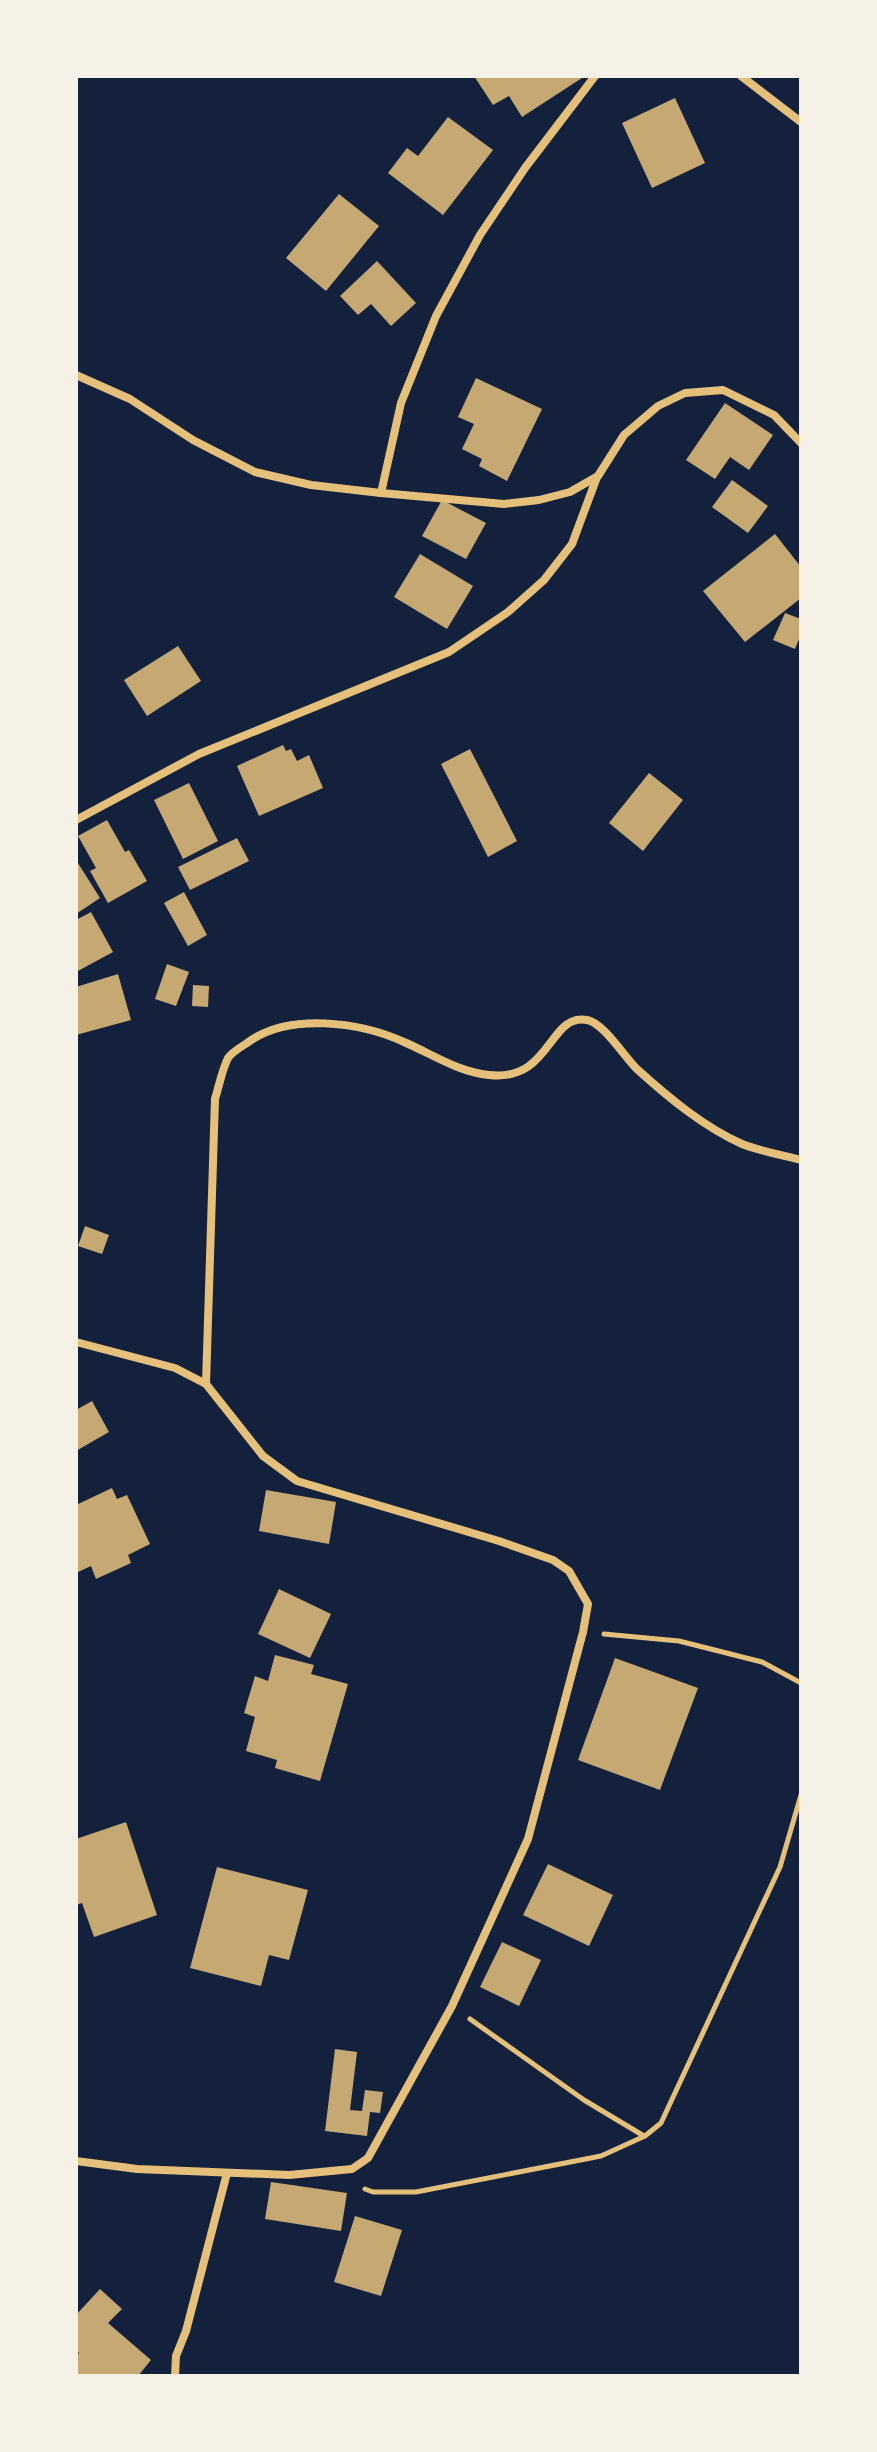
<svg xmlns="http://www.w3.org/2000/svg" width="877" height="2452" font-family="Poppins,sans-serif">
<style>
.building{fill:#c6a872}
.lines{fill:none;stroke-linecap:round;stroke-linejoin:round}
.path{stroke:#e5c07b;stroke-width:5}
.minor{stroke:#e5c07b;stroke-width:8}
</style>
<rect width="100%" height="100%" fill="#14213d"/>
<!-- building -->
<g class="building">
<polygon points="474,76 585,76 522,117 509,96 493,105"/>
<polygon points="675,98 705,163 652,188 622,123"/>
<polygon points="448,117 493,150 443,215 388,173 407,148 418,156"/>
<polygon points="339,194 379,226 326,291 286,258"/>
<polygon points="377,261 416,303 391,326 371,304 358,315 340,296"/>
<polygon points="476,378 542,409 507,481 479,466 482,459 462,449 474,424 458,417"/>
<polygon points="725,403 773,435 749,470 730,457 715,479 686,460"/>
<polygon points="732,480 768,506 748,533 712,507"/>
<polygon points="442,500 486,523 466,559 422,536"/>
<polygon points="775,534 801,567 801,598 745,642 703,591"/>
<polygon points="420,554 473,586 447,629 394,597"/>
<polygon points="785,613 801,619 801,634 795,649 773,640"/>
<polygon points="178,646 201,681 147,716 124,680"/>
<polygon points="283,745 286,751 291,749 297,761 309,755 323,788 259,816 237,766"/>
<polygon points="470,749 517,841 488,857 441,764"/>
<polygon points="649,773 683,800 643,851 609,823"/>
<polygon points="189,783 218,841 183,859 154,800"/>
<polygon points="107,820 125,852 129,850 147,881 108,903 90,871 96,868 78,836"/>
<polygon points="237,838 249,861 190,890 178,867"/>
<polygon points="76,860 100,898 76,914"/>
<polygon points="184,892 207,935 188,946 164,903"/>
<polygon points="91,912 113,952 76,972 76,920"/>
<polygon points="167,964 189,972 176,1006 155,999"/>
<polygon points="118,974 131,1020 76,1035 76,987"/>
<polygon points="193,985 209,986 208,1007 192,1006"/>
<polygon points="85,1226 109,1235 102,1254 78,1246"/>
<polygon points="92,1401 109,1432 76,1451 76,1410"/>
<polygon points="112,1488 117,1499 127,1495 150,1544 128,1555 131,1563 96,1579 91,1566 76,1573 76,1505"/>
<polygon points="266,1490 336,1502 329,1544 259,1531"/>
<polygon points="279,1589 331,1614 310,1658 258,1634"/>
<polygon points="275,1655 314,1665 311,1674 348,1684 320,1781 275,1768 277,1760 246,1751 255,1717 244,1713 255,1676 268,1681"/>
<polygon points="615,1658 698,1688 660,1790 578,1760"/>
<polygon points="126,1822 157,1915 94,1937 82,1903 76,1905 76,1839"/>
<polygon points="548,1864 613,1895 589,1946 523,1915"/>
<polygon points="217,1867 308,1890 289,1960 269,1955 261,1986 190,1968"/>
<polygon points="502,1942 541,1960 519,2006 480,1987"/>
<polygon points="335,2049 357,2052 350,2110 362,2111 365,2090 383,2092 380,2113 370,2112 367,2136 325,2131"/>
<polygon points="271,2182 347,2193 341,2231 265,2219"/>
<polygon points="355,2216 402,2230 381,2296 334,2282"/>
<polygon points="100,2289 122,2309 108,2323 151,2360 138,2376 76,2376 76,2357 79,2353 76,2349 76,2315"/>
</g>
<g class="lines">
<!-- path -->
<g class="path">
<polyline points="604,1634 679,1641 762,1662 801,1683"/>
<polyline points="470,2019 584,2100 644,2136"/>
<polyline points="365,2189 373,2192 416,2192 601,2156 645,2136 661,2123 780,1867 801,1795"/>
</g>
<!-- minor -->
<g class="minor">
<polyline points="741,76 801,122"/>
<polyline points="76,375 130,399 193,440 255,472 311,485 381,493 504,504 539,500 570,492 598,476 624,435 658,406 685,393 723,390 774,415 801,443"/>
<polyline points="381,493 401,403 436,316 480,235 525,168 595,76"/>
<polyline points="76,820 199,754 449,652 508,612 544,580 572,544 597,477"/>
<polyline points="76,1342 175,1368 206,1384 263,1456 297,1481 499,1541 553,1560 569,1571 588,1604 583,1632 528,1839 452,2006 368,2158 352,2169 289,2175 137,2169 76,2161"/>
<path d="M206,1384L215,1099C219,1086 222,1070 228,1058C232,1052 241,1047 247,1043C288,1012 360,1022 404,1042C432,1054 458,1072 489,1075C552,1082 548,1013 587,1020C604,1023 625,1058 638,1070C669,1098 704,1127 742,1144C760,1151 782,1155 801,1160"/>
<polyline points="175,2376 176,2356 186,2331 227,2173"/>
</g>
</g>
<!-- border -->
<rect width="877" height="2452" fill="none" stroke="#f6f1e7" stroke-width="156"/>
</svg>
